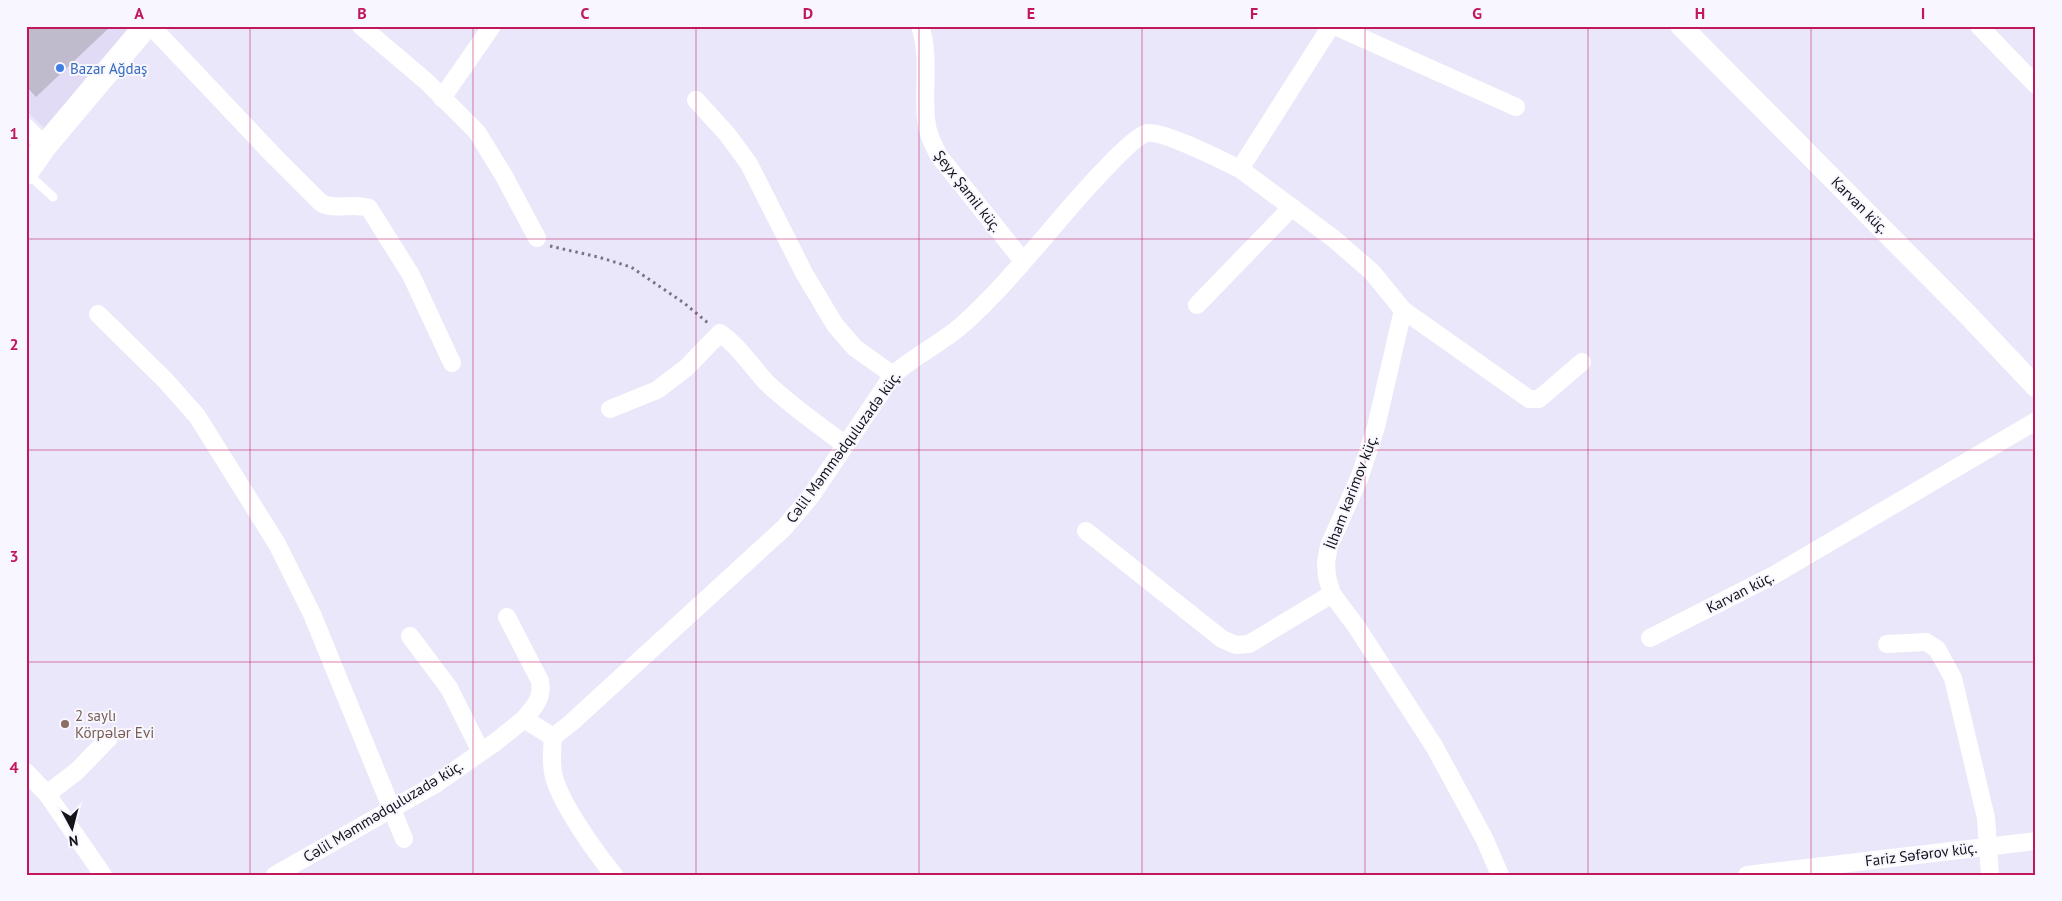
<svg xmlns="http://www.w3.org/2000/svg" width="2062" height="901" font-family="'PT Sans',sans-serif">
<style>
.built{fill:#e1dbf5}
.building{fill:#bfbbcd}
.lines{fill:none;stroke-linecap:round;stroke-linejoin:round}
.path{stroke:#787582;stroke-width:3;stroke-dasharray:2.5 4;stroke-linecap:butt}
.service{stroke:#fff;stroke-width:9}
.minor{stroke:#fff;stroke-width:18}
.tertiary{stroke:#fff;stroke-width:21}
.secondary{stroke:#fff;stroke-width:24}
.grid{fill:none;stroke:#c2185b;stroke-width:1;stroke-opacity:0.55}
.shop-dot{fill:#3f7fe0;stroke:#f8f6fe;stroke-width:2}
.education-dot{fill:#8d6e63;stroke:#f8f6fe;stroke-width:2}
.labels{text-anchor:middle;dominant-baseline:central;stroke-width:4;stroke-linejoin:round;paint-order:stroke}
.shop-label{font-size:15px;fill:#366cbe;stroke:#f8f6fe;text-anchor:start}
.street-label{font-size:15px;fill:#15131a;stroke:#f8f6fe}
.education-label{font-size:15px;fill:#785e54;stroke:#f8f6fe;text-anchor:start}
.neatline{fill:none;stroke:#c2185b;stroke-width:2}
.grid-label{font-size:16px;text-anchor:middle;font-weight:bold;fill:#c2185b}
</style>
<rect width="100%" height="100%" fill="#ebe7fa"/>
<!-- built -->
<polygon class="built" points="26,26 130,26 44,128 26,110"/>
<!-- building -->
<polygon class="building" points="26,26 111,26 36,97 26,86"/>
<g class="lines">
<!-- path -->
<polyline class="path" points="550,246 598,257 631,267 684,303 708,323"/>
<!-- service -->
<polyline class="service" points="27,173 53,197"/>
<!-- minor -->
<g class="minor">
<path d="M151,26L275,157L321,203C336,211 353,202 369,208L411,275L452,363"/>
<polyline points="361,26 427,82 477,132 504,176 537,238"/>
<path d="M920,26C930,53 923,91 926,119C927,133 933,144 939,156L1023,261"/>
<polyline points="1335,26 1516,107"/>
<polyline points="1979,26 2036,85"/>
<polyline points="442,98 492,26"/>
<polyline points="696,100 727,134 749,164 804,273 835,325 855,348 893,375"/>
<polyline points="26,127 45,146"/>
<polyline points="1240,169 1334,239 1372,272 1403,310 1376,427 1360,476 1329,546 1326,562 1327,577 1332,594 1356,626 1434,746 1484,838 1500,875"/>
<polyline points="1197,305 1292,207"/>
<polyline points="1403,310 1529,399 1539,399 1582,362"/>
<polyline points="98,314 165,380 197,416 277,544 312,614 404,839"/>
<path d="M610,409L657,390L686,368L720,333C739,346 751,366 767,383C791,406 819,425 845,445"/>
<polyline points="1086,531 1222,639 1236,645 1249,644 1332,594"/>
<path d="M507,617L540,681C543,699 534,707 524,719"/>
<polyline points="410,636 449,688 481,752"/>
<polyline points="1650,638 1774,575 2036,421"/>
<polyline points="1887,644 1926,642 1937,649 1953,678 1986,818 1990,875"/>
<path d="M553,737C552,748 551,761 553,772C557,799 596,853 614,875"/>
<polyline points="26,772 47,794 103,875"/>
<polyline points="47,794 77,771 109,738"/>
<path d="M275,875L434,785L497,741L524,719L553,737L571,723L784,528L811,496L893,375C914,356 940,344 961,326C1003,289 1042,239 1079,197C1090,185 1135,134 1148,133C1164,131 1223,161 1240,169L1331,26"/>
<polyline points="1747,875 2036,841"/>
</g>
<!-- tertiary -->
<polyline class="tertiary" points="1681,26 1968,315 2036,387"/>
<!-- secondary -->
<polyline class="secondary" points="26,173 45,146 146,26"/>
</g>
<!-- grid -->
<path class="grid" d="M250,26V875M473,26V875M696,26V875M919,26V875M1142,26V875M1365,26V875M1588,26V875M1811,26V875M26,239H2036M26,450H2036M26,662H2036"/>
<!-- markers -->
<circle class="shop-dot" cx="60" cy="68" r="5"/>
<circle class="education-dot" cx="65" cy="724" r="5"/>
<g class="labels">
<!-- shop labels -->
<g class="shop-label">
<text x="70" y="68">Bazar Ağdaş</text>
</g>
<!-- street labels -->
<g class="street-label">
<text transform="translate(968 191) rotate(52)">Şeyx Şamil küç.</text>
<text transform="translate(1860 205) rotate(45)">Karvan küç.</text>
<text transform="translate(843 447) rotate(-54)">Cəlil Məmmədquluzadə küç.</text>
<text transform="translate(1351 492) rotate(-69)">İlham kərimov küç.</text>
<text transform="translate(1740 592) rotate(-27)">Karvan küç.</text>
<text transform="translate(383 811) rotate(-31)">Cəlil Məmmədquluzadə küç.</text>
<text transform="translate(1921 854) rotate(-7)">Fariz Səfərov küç.</text>
</g>
<!-- education labels -->
<g class="education-label">
<text x="75" y="715">2 saylı<tspan x="75" dy="17">Körpələr Evi</tspan></text>
</g>
</g>
<!-- border -->
<rect width="2062" height="901" fill="none" stroke="#f8f6fe" stroke-width="55"/>
<!-- north arrow -->
<g transform="translate(72 828) rotate(173)" stroke="#f8f6fe" stroke-width="4" paint-order="stroke">
<path d="M0-4L9 19L0 12L-9 19Z" fill="#15131a"/>
<text y="-8" font-size="14" font-weight="bold" text-anchor="middle" fill="#15131a">N</text>
</g>
<rect x="28" y="28" width="2006" height="846" class="neatline"/>
<g class="grid-label">
<text x="139" y="19">A</text>
<text x="362" y="19">B</text>
<text x="585" y="19">C</text>
<text x="808" y="19">D</text>
<text x="1031" y="19">E</text>
<text x="1254" y="19">F</text>
<text x="1477" y="19">G</text>
<text x="1700" y="19">H</text>
<text x="1923" y="19">I</text>
<text x="14" y="139">1</text>
<text x="14" y="350">2</text>
<text x="14" y="562">3</text>
<text x="14" y="773">4</text>
</g>
</svg>
